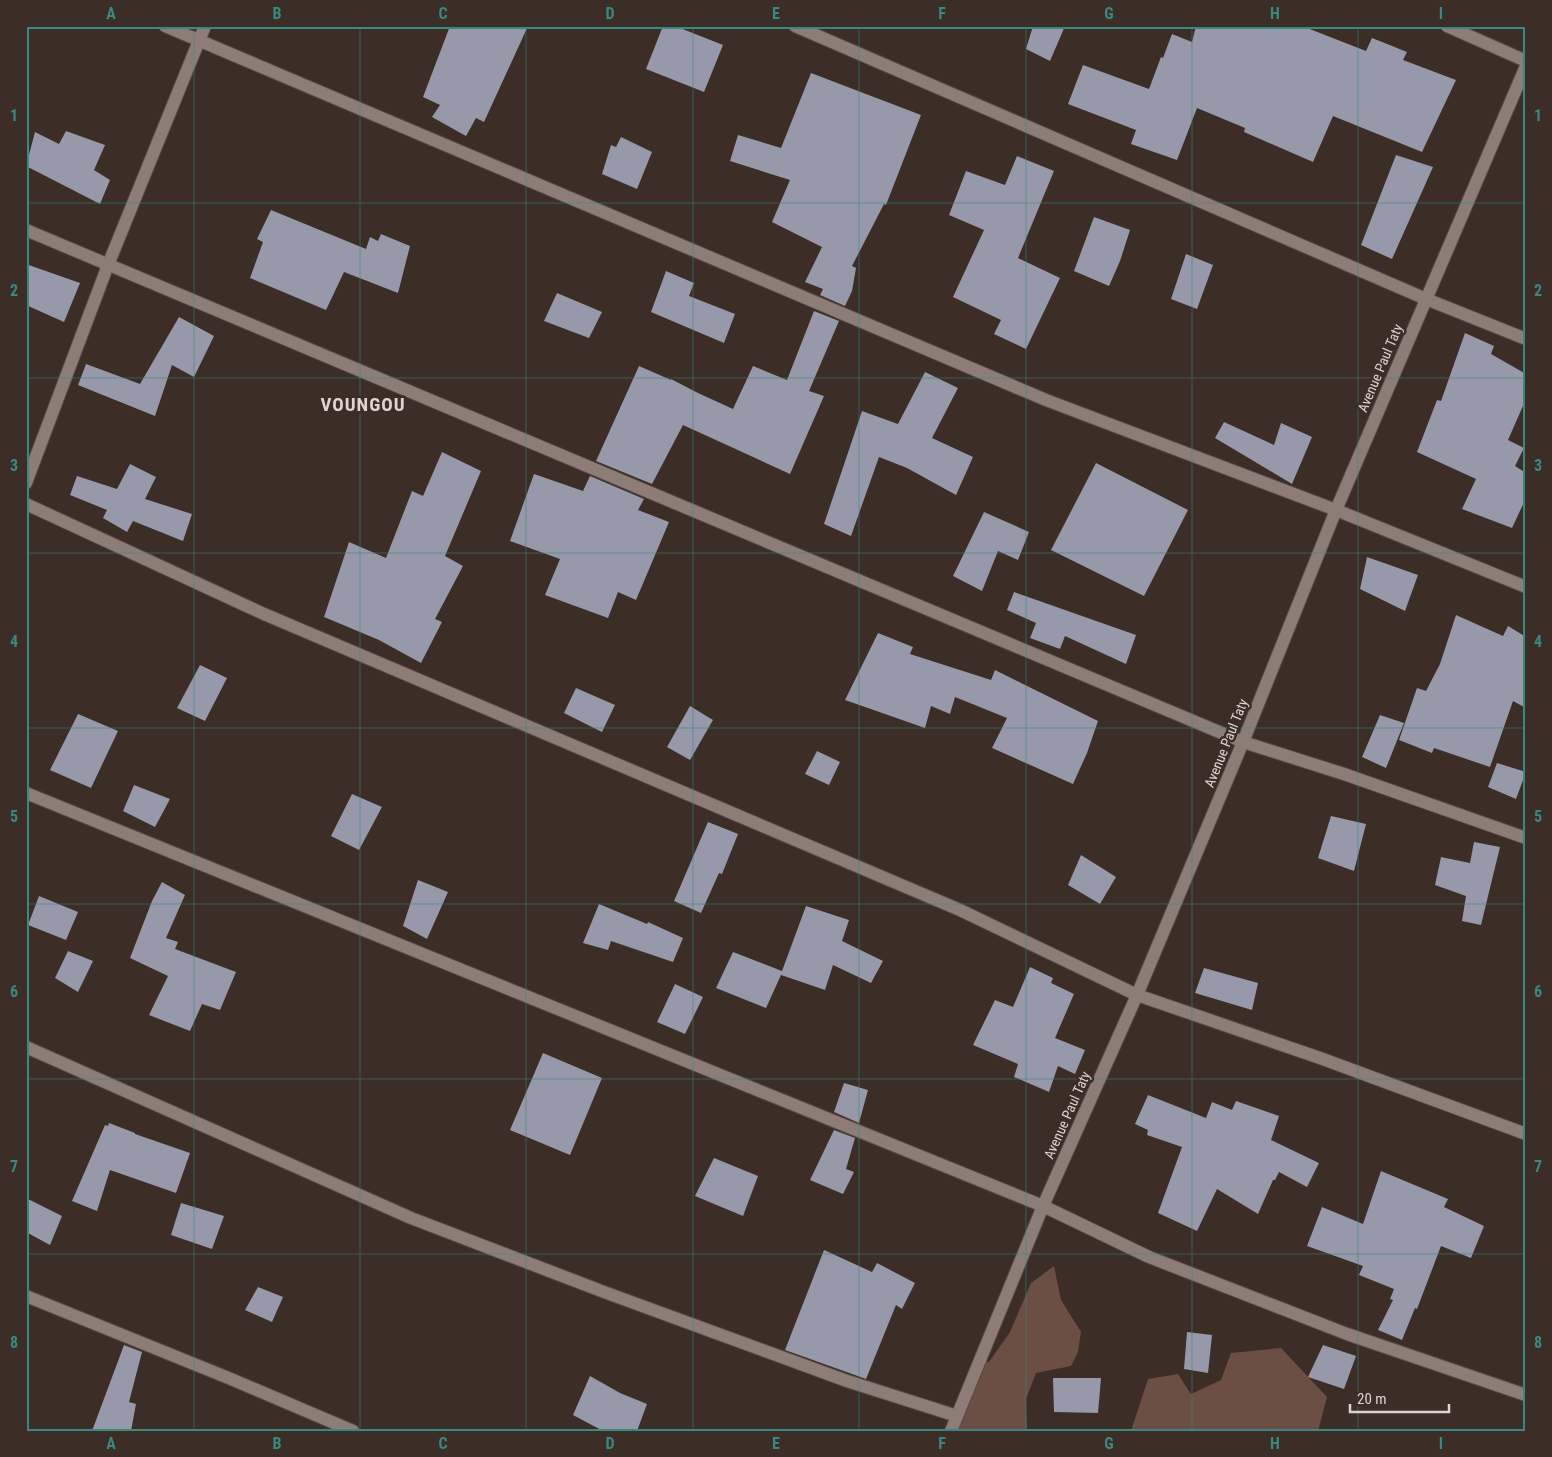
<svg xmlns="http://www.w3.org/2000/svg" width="1552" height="1457" font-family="'Roboto Condensed',sans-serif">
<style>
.green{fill:#6b4f44}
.building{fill:#9798a9}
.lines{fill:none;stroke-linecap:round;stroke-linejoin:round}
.street-casing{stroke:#574a46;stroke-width:14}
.street{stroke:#8e7d76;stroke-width:12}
.grid{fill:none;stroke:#388982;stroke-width:1;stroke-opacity:0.55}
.labels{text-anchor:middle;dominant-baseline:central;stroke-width:5;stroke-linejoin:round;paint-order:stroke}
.street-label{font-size:14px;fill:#ded4d1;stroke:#3c2d27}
.district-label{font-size:19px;font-weight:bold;letter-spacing:1px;fill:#ded4d1;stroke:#3c2d27}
.neatline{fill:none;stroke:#388982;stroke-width:2}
.grid-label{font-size:16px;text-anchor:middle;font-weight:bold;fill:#388982}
</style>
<rect width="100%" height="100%" fill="#3c2d27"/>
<!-- green -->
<g class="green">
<polygon points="1054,1266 1061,1300 1081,1332 1078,1352 1071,1366 1036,1373 1026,1399 1027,1431 953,1431 960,1409 969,1404 975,1361 989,1362 1010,1332 1031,1283"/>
<polygon points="1281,1348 1327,1397 1318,1431 1131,1431 1148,1379 1178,1374 1191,1394 1221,1380 1231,1353"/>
</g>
<!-- building -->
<g class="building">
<polygon points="450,26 528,26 484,122 476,118 466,136 432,117 440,105 423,97"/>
<polygon points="663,26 675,26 723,45 704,92 646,69"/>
<polygon points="1033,26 1065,26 1050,61 1026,49"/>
<polygon points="1196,26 1302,26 1366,51 1372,38 1407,52 1403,60 1456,80 1422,152 1333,116 1313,162 1244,132 1245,128 1197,108 1177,160 1131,144 1136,130 1068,104 1083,65 1149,89 1161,57 1163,58 1172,34 1192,42"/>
<polygon points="811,73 921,115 886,205 884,204 852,266 856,268 852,291 845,306 820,295 823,289 805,282 822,247 772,222 790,180 730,161 738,135 781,148"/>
<polygon points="66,131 105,145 94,170 110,180 100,204 26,166 35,132 59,144"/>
<polygon points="621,137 652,152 637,189 602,174 611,145 616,147"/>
<polygon points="1396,155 1433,167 1392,259 1361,245"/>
<polygon points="1017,156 1054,171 1018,258 1060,278 1026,349 994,334 1001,320 953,297 984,230 949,215 966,171 1005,185"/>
<polygon points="271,210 366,249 370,237 378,241 381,234 410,246 398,293 344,272 326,310 250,278 263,242 257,239"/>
<polygon points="1094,217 1130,230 1120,261 1109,286 1074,271"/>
<polygon points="1186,254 1213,265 1197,309 1171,299"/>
<polygon points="26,264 80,283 64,322 26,305"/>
<polygon points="666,271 694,283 689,296 735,314 724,343 651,312"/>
<polygon points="557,293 602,312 589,338 544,321"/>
<polygon points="814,311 839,321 809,391 824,396 790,474 683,425 652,484 596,461 639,366 671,380 671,379 698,393 733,409 753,366 787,380"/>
<polygon points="179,317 214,336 194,377 172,365 155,416 78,385 86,364 140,384"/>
<polygon points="1465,333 1494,346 1491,354 1526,374 1526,399 1508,440 1524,448 1515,466 1526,473 1526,498 1512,528 1462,509 1476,479 1417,452 1437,400 1441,401"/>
<polygon points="925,372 958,388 932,438 973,457 956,495 907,468 879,457 851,536 824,524 862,411 898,424"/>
<polygon points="1224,422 1274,445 1281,423 1312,437 1292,484 1215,438"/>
<polygon points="442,452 481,471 445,556 463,566 435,619 442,622 421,663 379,640 324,617 349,542 386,558 412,491 423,496"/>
<polygon points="1096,463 1188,510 1144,596 1051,550"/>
<polygon points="130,464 156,477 145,499 192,514 183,541 133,521 127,532 103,518 107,510 70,495 77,476 117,489"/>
<polygon points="534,474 583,491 590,476 644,499 638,510 669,522 636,600 618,592 608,618 545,595 560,559 510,541"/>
<polygon points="984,512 1029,532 1018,560 998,551 982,591 953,576"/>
<polygon points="1367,557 1418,575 1405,611 1360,589"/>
<polygon points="1014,592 1136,635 1126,664 1065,636 1060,649 1030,638 1036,623 1007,610"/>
<polygon points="1456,615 1503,636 1508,626 1526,637 1526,708 1513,701 1490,767 1434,748 1432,753 1399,740 1417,688 1426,691 1440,664"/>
<polygon points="878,633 913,647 910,654 991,680 995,670 1098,721 1087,753 1073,784 992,748 1007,718 955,697 950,714 931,706 925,728 845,700"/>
<polygon points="200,665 227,678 205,721 177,708"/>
<polygon points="576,688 615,705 602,732 564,713"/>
<polygon points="690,706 713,720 690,760 667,747"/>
<polygon points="78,714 118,731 91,788 50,770"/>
<polygon points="1380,715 1404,723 1386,768 1362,757"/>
<polygon points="817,751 840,762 829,785 805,774"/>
<polygon points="1497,763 1526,772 1516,799 1488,787"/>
<polygon points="134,785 170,799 155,827 123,811"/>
<polygon points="352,794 382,807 359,850 331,836"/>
<polygon points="1331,816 1366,824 1354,871 1318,858"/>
<polygon points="708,822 738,834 722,874 719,873 701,913 674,901"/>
<polygon points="1474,842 1500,847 1481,925 1462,921 1466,896 1435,885 1441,857 1470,863"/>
<polygon points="1081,855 1116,877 1100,904 1068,885"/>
<polygon points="418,880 448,892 427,939 403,926"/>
<polygon points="162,882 185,895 166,938 178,942 175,949 236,972 220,1010 202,1004 190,1031 149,1015 168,976 130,958 152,901"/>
<polygon points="39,896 78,912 66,940 28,925"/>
<polygon points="599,904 647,924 648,922 683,938 673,962 611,941 608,950 583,943"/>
<polygon points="806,906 849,920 842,941 883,961 871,983 833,965 825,990 781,975 766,1008 716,988 733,952 782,971"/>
<polygon points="68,951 93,961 78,992 55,978"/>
<polygon points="1030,967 1053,978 1051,983 1074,994 1055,1038 1085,1050 1075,1074 1058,1066 1049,1092 1014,1077 1018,1064 973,1045 995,1000 1013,1007"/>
<polygon points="1204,968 1258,983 1252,1010 1195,993"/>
<polygon points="675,984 703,997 685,1034 657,1022"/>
<polygon points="543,1053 602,1078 570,1155 510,1130"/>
<polygon points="844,1083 868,1090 859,1123 834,1112"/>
<polygon points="1148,1095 1206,1118 1212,1102 1232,1110 1236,1101 1279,1116 1271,1140 1319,1163 1307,1187 1279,1172 1275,1180 1273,1180 1258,1214 1217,1189 1197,1231 1158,1213 1182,1147 1147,1135 1148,1130 1135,1124"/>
<polygon points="109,1123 135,1133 135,1134 190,1153 176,1193 110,1170 97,1211 72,1201 105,1125 108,1126"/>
<polygon points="834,1130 855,1138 846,1169 854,1172 843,1194 810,1180"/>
<polygon points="714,1158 758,1176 743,1216 695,1196"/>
<polygon points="1381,1171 1448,1199 1444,1207 1484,1226 1471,1258 1441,1246 1417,1309 1415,1308 1402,1340 1378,1330 1393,1300 1390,1299 1394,1289 1359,1275 1363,1266 1307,1246 1322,1207 1363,1224"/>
<polygon points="26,1198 62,1216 50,1245 26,1232"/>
<polygon points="181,1203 224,1216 212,1249 171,1235"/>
<polygon points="824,1250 872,1272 877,1263 915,1283 902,1309 896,1305 866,1379 785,1350"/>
<polygon points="258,1287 283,1297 272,1322 245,1310"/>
<polygon points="1187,1332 1212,1335 1208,1373 1184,1369"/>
<polygon points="124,1345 142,1352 129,1402 136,1404 131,1431 92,1431"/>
<polygon points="1323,1345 1356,1356 1344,1389 1308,1377"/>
<polygon points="590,1376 620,1393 647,1404 637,1431 603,1431 573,1415"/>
<polygon points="1053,1378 1101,1378 1098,1413 1054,1412"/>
</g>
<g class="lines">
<!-- street casing -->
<g class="street-casing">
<g id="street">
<polyline points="165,26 1046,400 1336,510 1526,587"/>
<polyline points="795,26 1426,299 1526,339"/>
<polyline points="1447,26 1526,61"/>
<polyline points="26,230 1243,742 1344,774 1526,838"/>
<polyline points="26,483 108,265 205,26"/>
<polyline points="26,504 264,614 960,910 1137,995 1320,1058 1526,1134"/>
<polyline points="26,793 1043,1206 1149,1257 1347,1334 1526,1395"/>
<polyline points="26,1047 411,1218 604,1292 847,1381 957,1416"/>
<polyline points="26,1296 231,1379 353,1431"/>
<polyline points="951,1431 1043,1206 1137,995 1243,742 1336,510 1526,66"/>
</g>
</g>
<!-- street -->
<use href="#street" class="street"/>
</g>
<!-- grid -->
<path class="grid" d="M194,26V1431M360,26V1431M526,26V1431M693,26V1431M859,26V1431M1026,26V1431M1192,26V1431M1358,26V1431M26,203H1526M26,378H1526M26,553H1526M26,728H1526M26,904H1526M26,1079H1526M26,1254H1526"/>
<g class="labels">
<!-- street labels -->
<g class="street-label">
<text transform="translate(1380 368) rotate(-67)">Avenue Paul Taty</text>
<text transform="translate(1226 743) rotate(-68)">Avenue Paul Taty</text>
<text transform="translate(1067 1115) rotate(-66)">Avenue Paul Taty</text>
</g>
<!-- district labels -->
<g class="district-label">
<text x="363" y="404">VOUNGOU</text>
</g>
</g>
<!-- border -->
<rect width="1552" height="1457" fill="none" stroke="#3c2d27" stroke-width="55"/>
<!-- scale -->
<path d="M1350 1404v8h99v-8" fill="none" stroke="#ded4d1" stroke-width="2.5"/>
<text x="1357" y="1404" font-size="15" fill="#ded4d1" stroke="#3c2d27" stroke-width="4" paint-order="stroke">20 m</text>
<rect x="28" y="28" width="1496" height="1402" class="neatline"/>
<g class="grid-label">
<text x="111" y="19">A</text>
<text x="277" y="19">B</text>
<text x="443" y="19">C</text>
<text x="610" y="19">D</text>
<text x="776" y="19">E</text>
<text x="942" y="19">F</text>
<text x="1109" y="19">G</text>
<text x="1275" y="19">H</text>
<text x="1441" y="19">I</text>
<text x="14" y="121">1</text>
<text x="1538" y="121">1</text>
<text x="14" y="296">2</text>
<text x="1538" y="296">2</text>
<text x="14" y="471">3</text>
<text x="1538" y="471">3</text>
<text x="14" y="647">4</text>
<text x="1538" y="647">4</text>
<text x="14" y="822">5</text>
<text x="1538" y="822">5</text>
<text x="14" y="997">6</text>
<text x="1538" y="997">6</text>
<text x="14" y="1172">7</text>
<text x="1538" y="1172">7</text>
<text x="14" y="1348">8</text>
<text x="1538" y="1348">8</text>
<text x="111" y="1449">A</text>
<text x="277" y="1449">B</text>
<text x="443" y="1449">C</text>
<text x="610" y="1449">D</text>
<text x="776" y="1449">E</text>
<text x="942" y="1449">F</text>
<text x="1109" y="1449">G</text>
<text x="1275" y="1449">H</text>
<text x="1441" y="1449">I</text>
</g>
</svg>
